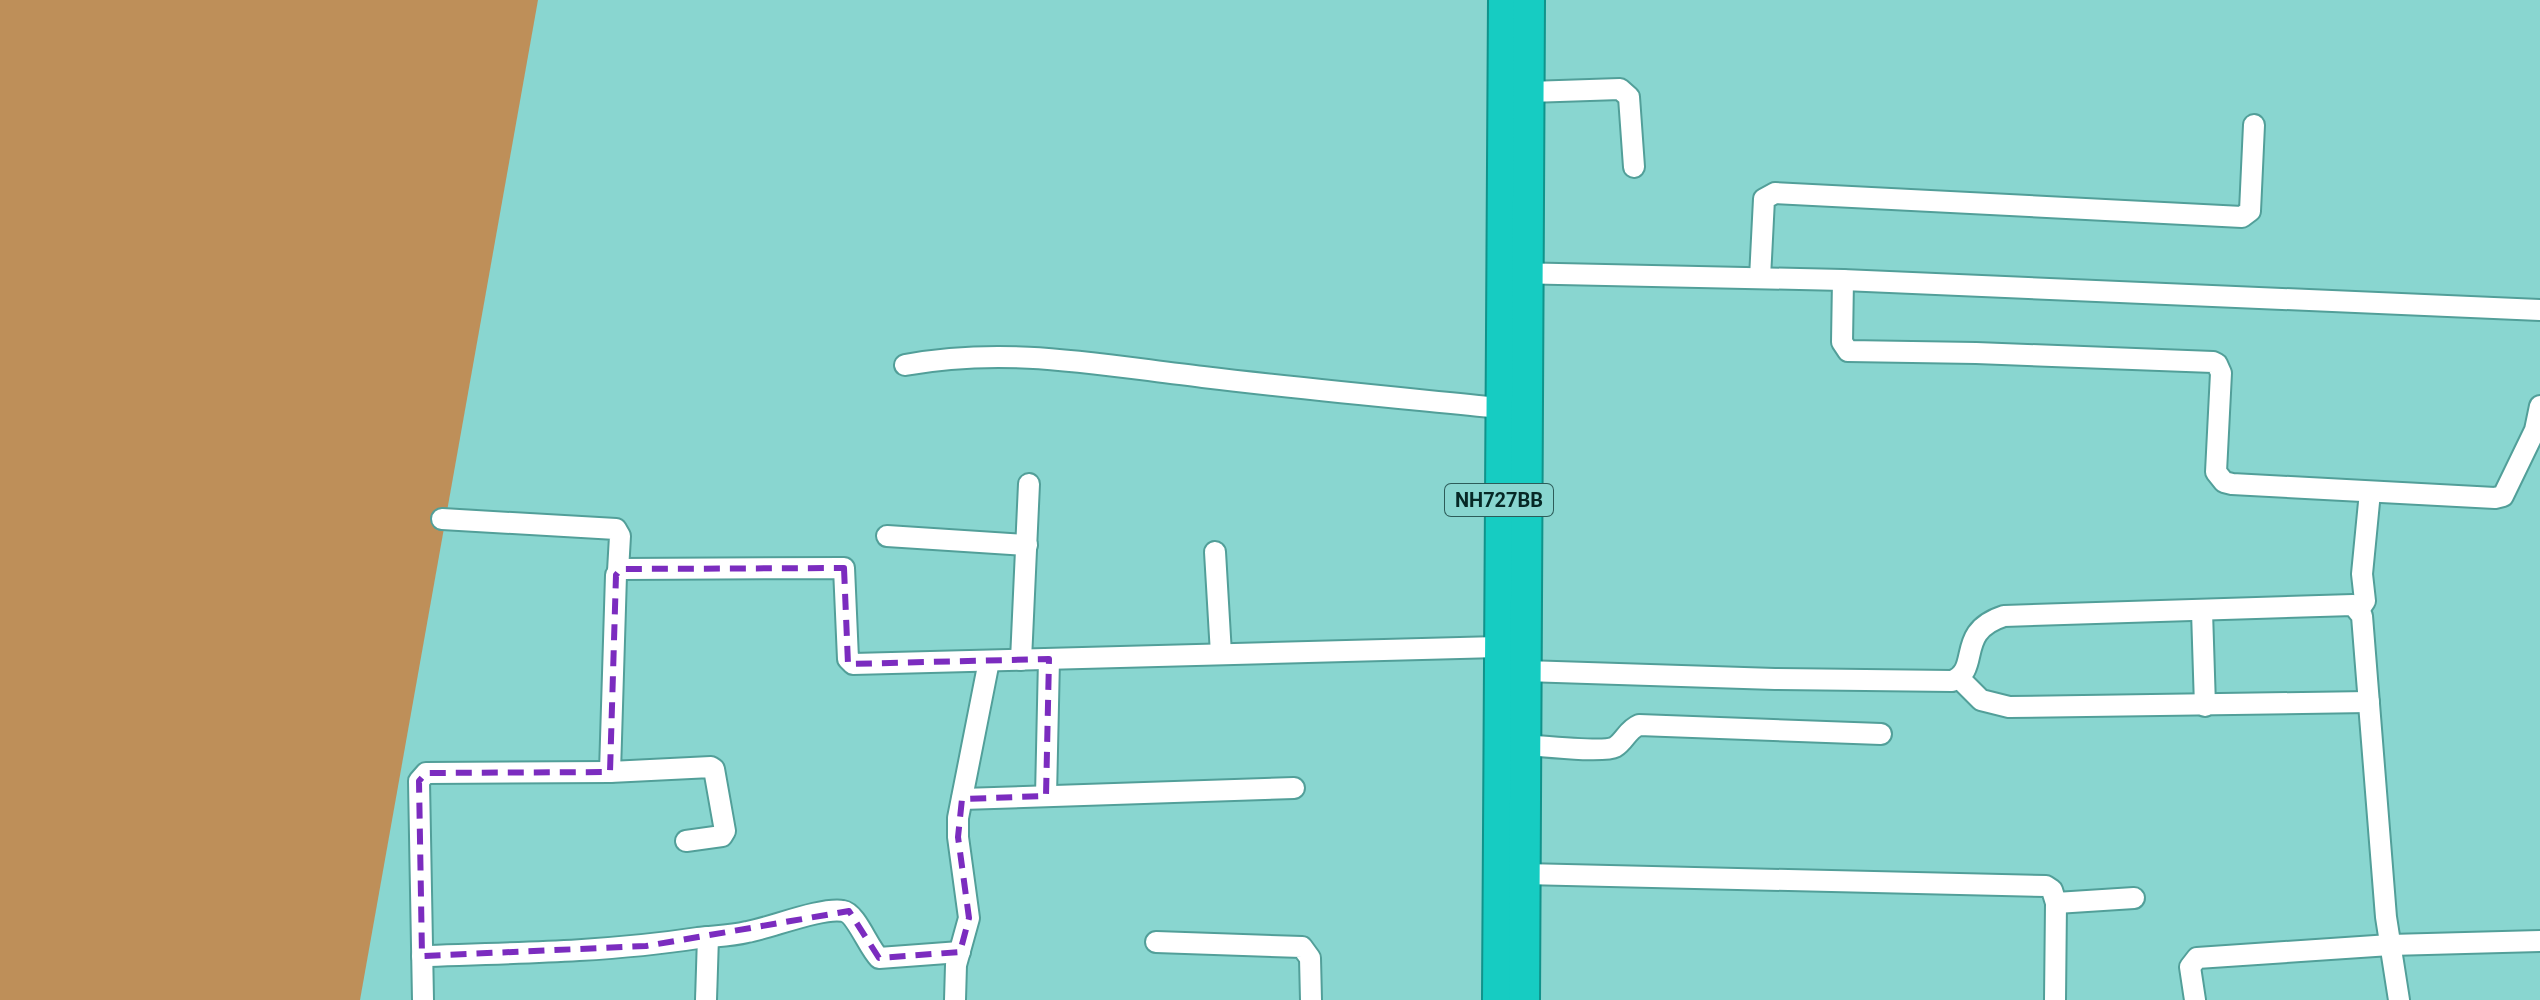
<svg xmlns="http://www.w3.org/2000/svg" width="2540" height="1000" font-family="Roboto,sans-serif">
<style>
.forest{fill:#be8f59}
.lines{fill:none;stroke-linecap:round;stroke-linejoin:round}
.minor-casing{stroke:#529f99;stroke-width:24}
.highway-casing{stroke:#10938b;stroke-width:34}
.minor{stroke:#fff;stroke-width:20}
.highway{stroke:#16ccc2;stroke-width:30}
.marked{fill:none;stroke:#7b2cbf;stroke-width:6;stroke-dasharray:16 10;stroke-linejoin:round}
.labels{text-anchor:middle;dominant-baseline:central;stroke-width:6;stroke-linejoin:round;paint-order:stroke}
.shield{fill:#89d6d0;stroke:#2d5c59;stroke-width:2}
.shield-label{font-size:20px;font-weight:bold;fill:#062826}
</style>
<rect width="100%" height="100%" fill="#89d6d0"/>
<!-- forest -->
<polygon class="forest" points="0,0 538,0 360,1000 0,1000"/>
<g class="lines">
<!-- minor casing -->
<g class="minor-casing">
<g id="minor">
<polyline points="1529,92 1620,89 1629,97 1634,167"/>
<polyline points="1517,273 1843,280 2540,310"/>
<polyline points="1760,278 1764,199 1775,193 2242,217 2250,211 2254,125"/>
<polyline points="1843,280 1842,342 1848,351 1976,353 2213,362 2217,364 2221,373 2216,472 2224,482 2232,484 2495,498 2503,496 2535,430 2540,406"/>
<path d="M905,365C1009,346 1100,365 1203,377C1302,389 1401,398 1500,408"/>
<polyline points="442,519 616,529 620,536 618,571"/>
<polyline points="887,536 1027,545"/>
<polyline points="1215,552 1221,654"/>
<polyline points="2359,610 2365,601 2362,574 2370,492"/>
<polyline points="2202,611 2205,706"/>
<polyline points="1021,660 1029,484"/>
<path d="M1525,671L1775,679L1952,681C1982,669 1954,632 2004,616L2353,605L2362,616L2386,917L2399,1000"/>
<polyline points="1959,678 1981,700 2009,707 2369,702"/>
<path d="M1524,745C1541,746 1604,753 1615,747C1625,741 1627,730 1639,725L1881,734"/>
<polyline points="1046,796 1049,659"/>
<polyline points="962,799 1294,788"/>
<polyline points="686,841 722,836 725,831 714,769 711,767 610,772 616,575 621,569 844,568 848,659 853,664 1498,647"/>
<polyline points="1524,874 2046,886 2052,890 2056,903 2055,1000"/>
<polyline points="2056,903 2134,898"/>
<polyline points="1156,942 1302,947 1310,958 1311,1000"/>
<path d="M422,956C515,953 607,952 698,938C714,936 731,936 747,932C770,928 822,907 843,911C856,913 868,947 879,958L960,952"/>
<polyline points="423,1000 419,781 426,773 610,772"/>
<polyline points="706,1000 708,937"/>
<polyline points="955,1000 956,965 969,918 958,837 958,818 989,661"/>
<polyline points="2195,1000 2190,967 2197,958 2390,945 2540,941"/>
</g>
</g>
<!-- highway casing -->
<g class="highway-casing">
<g id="highway">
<polyline points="1498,1000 1504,0"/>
<polyline points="1524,1000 1529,0"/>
</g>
</g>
<!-- minor -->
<use href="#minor" class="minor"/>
<!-- highway -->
<use href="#highway" class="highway"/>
</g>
<!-- marked area -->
<path class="marked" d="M844,568L848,664L1049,659L1046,796L962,799L958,837L969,918L960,952L879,958L849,911L646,946L422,956L419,781L426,773L610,772L616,575L621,569Z"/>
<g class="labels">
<!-- shield labels -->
<rect class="shield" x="1445" y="484" width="108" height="32" rx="6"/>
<g class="shield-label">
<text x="1499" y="500">NH727BB</text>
</g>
</g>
</svg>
